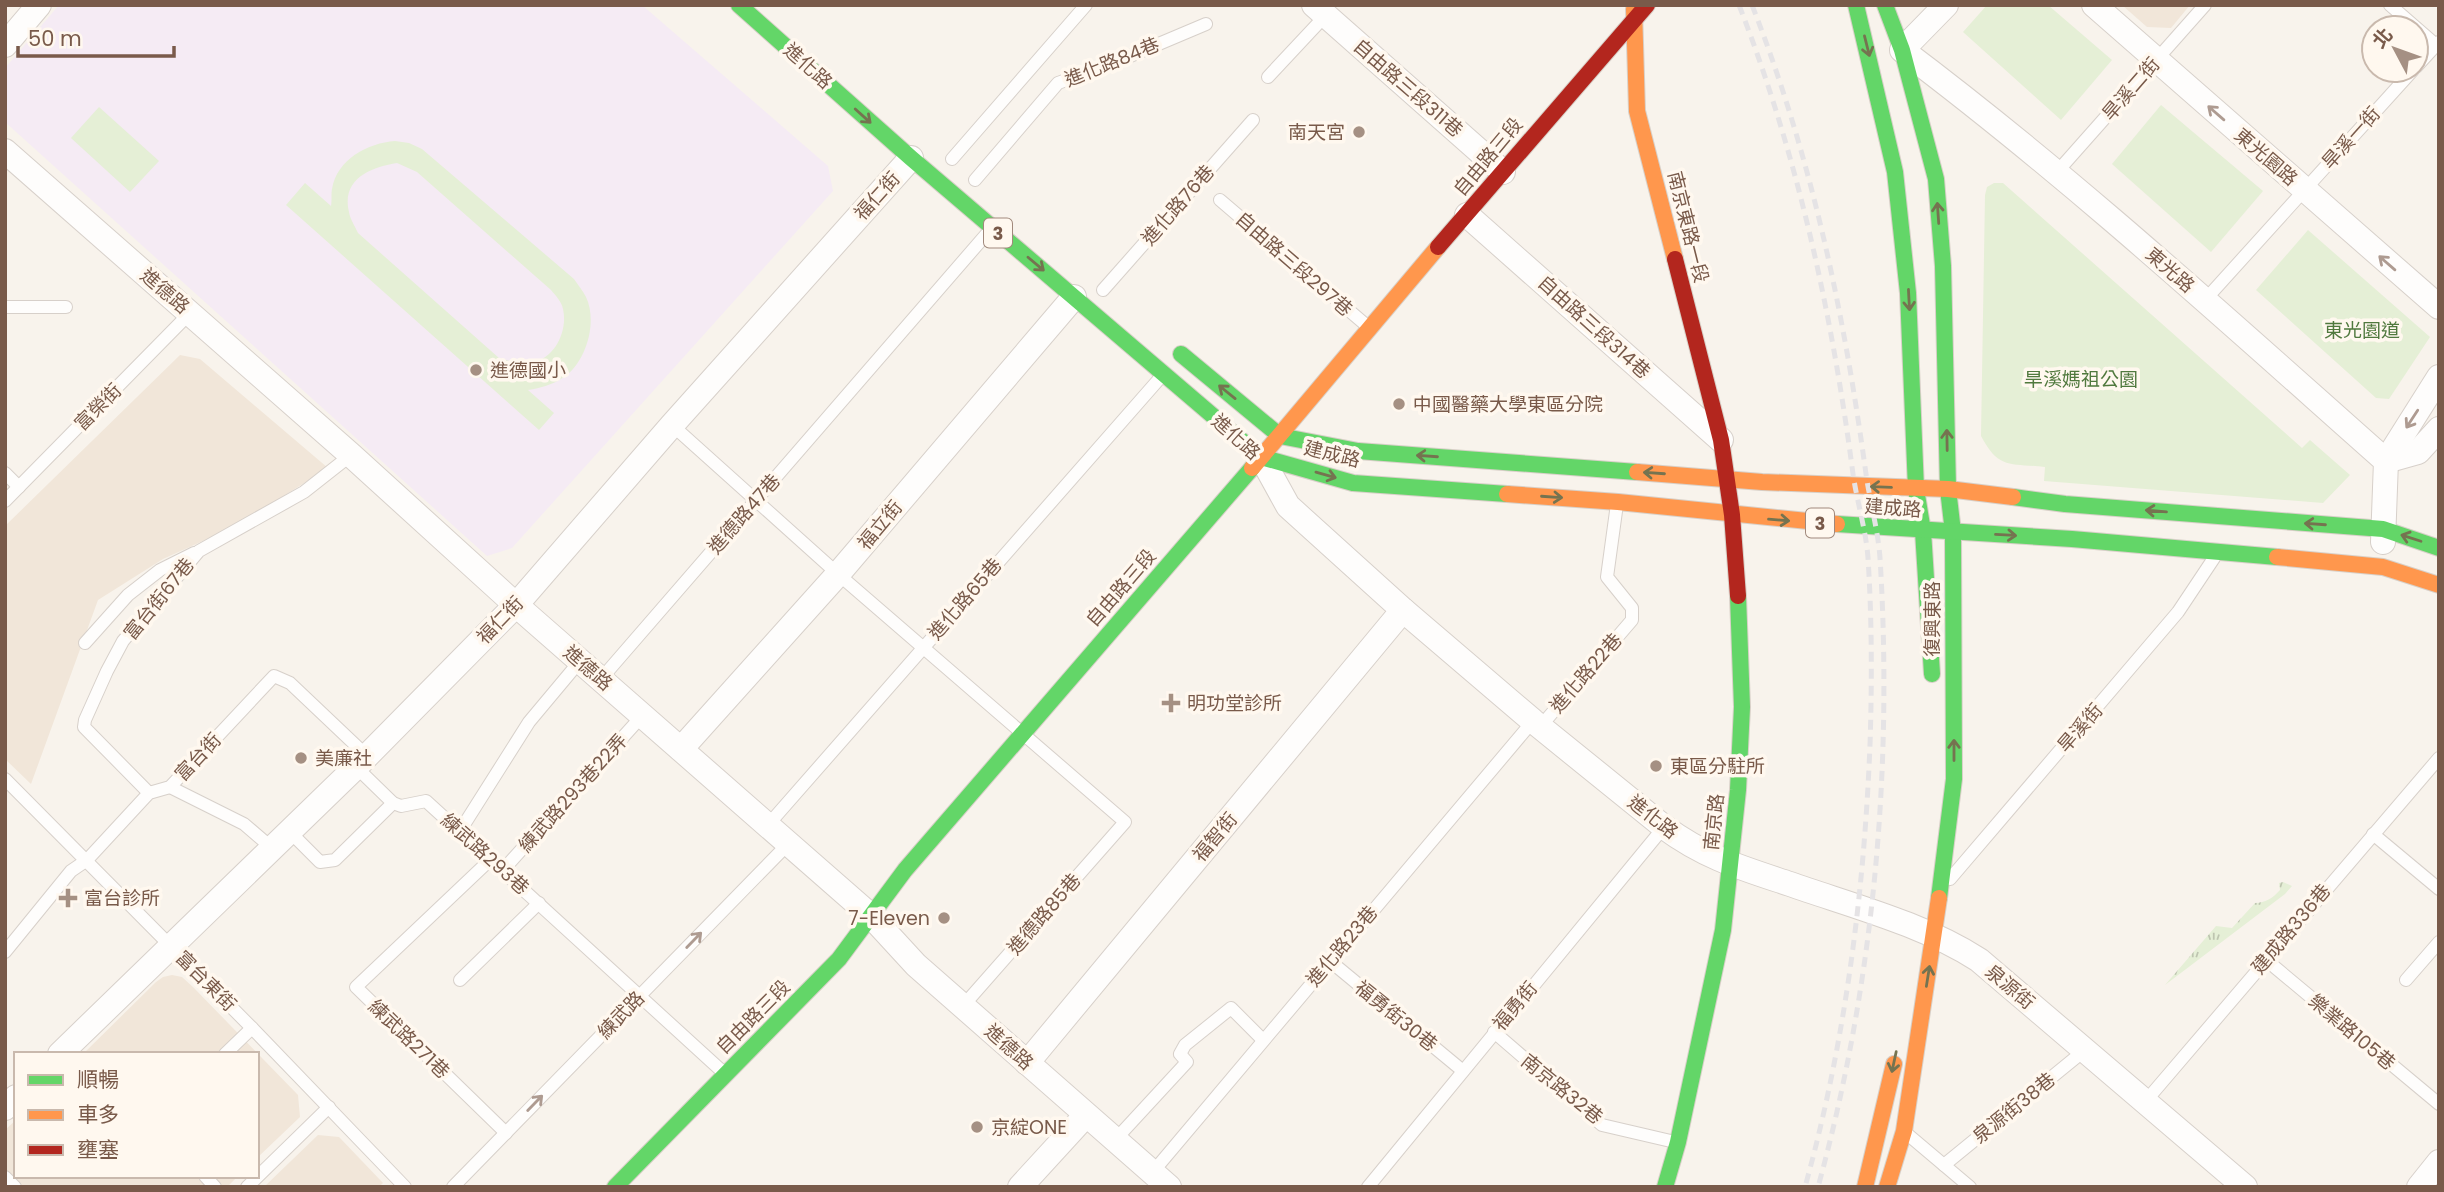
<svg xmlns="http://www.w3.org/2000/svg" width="2444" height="1192" font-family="Poppins,'Noto Sans TC',sans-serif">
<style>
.residential{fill:#f1e6d9}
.education{fill:#f5ebf4}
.grass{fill:url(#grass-tufts)}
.park{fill:#e5efd6;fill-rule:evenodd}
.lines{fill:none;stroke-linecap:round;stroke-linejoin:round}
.lane-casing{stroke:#d7d0ca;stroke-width:14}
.street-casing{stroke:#d7d0ca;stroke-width:26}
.fast-casing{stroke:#d8d0c8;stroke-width:18}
.slow-casing{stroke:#d8d0c8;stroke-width:18}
.jam-casing{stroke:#d8d0c8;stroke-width:18}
.lane{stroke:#fefdfc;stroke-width:12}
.street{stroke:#fefdfc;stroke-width:24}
.fast{stroke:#63d668;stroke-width:16}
.slow{stroke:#ff974d;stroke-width:16}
.jam{stroke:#b3261e;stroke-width:16}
.rail{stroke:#e5e3e5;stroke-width:5;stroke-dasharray:10 7;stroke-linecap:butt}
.oneway{stroke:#757350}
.oneway2{stroke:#ae9b91}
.poi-dot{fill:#a59083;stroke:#fff8ef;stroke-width:2.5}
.labels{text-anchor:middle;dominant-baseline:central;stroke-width:7;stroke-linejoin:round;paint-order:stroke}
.shield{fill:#fff8ef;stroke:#a1897c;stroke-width:2}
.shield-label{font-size:18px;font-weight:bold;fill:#795a4a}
.street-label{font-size:19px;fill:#795a4a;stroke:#fff8ef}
.poi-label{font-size:19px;fill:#795a4a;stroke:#fff8ef;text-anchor:start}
.park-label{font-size:19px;fill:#50793e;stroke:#fff8ef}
</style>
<defs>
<pattern id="grass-tufts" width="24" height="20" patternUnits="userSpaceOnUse" patternTransform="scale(1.75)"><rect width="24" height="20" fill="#e5efd6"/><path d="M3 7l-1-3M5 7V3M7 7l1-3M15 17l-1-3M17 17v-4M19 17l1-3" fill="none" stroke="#bec5b0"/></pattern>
</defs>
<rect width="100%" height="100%" fill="#f8f3ec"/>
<!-- residential -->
<g class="residential">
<polygon points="2122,5 2190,5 2171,28 2147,27"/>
<polygon points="180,355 200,359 328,468 236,526 163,559 98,600 31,784 5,759 5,526"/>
<polygon points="172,975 182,977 194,988 298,1095 300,1117 257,1158 257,1054 83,1054 156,982 163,977"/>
<polygon points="16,1120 16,1176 238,1176 227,1187 5,1187 5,1130"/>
<polygon points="318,1135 339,1137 383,1183 379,1187 264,1187"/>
</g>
<!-- education -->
<polygon class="education" points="59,5 642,5 828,166 833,191 512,548 487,556 5,122 5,68"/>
<!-- grass -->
<path class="grass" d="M2283,882L2292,886L2285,894L2165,985L2216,926L2232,928L2255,903C2265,903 2273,898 2280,890L2279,883Z"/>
<!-- park -->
<g class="park">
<polygon points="1987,5 2048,5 2112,60 2061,120 1963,32"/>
<polygon points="2161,105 2263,191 2211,252 2112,164"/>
<polygon points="99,107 159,161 130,192 71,138"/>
<path d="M395,141L409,143L422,149L574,279C578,285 583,291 586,297C598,322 586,362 564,377C552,385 541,388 528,390L554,413L539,430L286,205L305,183L331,206C332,201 331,194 332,189C337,159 368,143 395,141ZM397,163L417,172L551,290C555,295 562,302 563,309C568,331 555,358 532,363C521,365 509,361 499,358L358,233C355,226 350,219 349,212C341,179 371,167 397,163Z"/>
<path d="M1994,183H2003L2302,448L2310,440L2350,475L2323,503L2044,481L2045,467C2010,463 1999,470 1981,436L1985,195L1987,187Z"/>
<polygon points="2308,230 2430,337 2389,399 2376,398 2256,290"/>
</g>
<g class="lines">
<!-- lane casing -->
<g class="lane-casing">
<g id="lane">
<polyline points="2390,5 2436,45"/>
<polyline points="2416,67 2439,42"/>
<polyline points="1268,77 1325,16"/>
<polyline points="952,159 1086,5"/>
<polyline points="2057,172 2205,5"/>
<polyline points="975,180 1058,83 1116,62 1206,24"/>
<polyline points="1220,200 1366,325"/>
<polyline points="1103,290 1253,120"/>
<polyline points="2205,300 2413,70"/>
<polyline points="5,307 66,307"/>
<polyline points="672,425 838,574 1125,822 963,1006"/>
<polyline points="5,473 19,487"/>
<polyline points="5,501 190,313"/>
<polyline points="85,643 128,595 160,570 194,553"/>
<polyline points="601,679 990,230"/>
<polyline points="1540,727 1632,620 1632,608 1607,577 1617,504"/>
<polyline points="356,767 393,803 401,806 426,801 724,1073"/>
<polyline points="5,779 252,1028 405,1187"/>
<polyline points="170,787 244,824 272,848"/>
<polyline points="149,793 84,727 85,720 107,671 123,641 199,551 304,492 351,455"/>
<polyline points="768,825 1160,378"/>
<polyline points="289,831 320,862 335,860 393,803"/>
<polyline points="460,831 529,722 580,661"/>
<polyline points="2373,834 2439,889"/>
<polyline points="491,859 356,987 506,1133"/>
<polyline points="503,870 642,716"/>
<polyline points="1950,879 2178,612 2214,558"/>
<polyline points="5,952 71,871 87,860 149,793 170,787 274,676 290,683 367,756"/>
<polyline points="2265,959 2439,1104"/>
<polyline points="1330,961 1463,1071"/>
<polyline points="460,980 539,903"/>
<polyline points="2406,980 2439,942"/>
<polyline points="1494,1032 1602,1125 1675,1142"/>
<polyline points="225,1054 252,1028"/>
<polyline points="2145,1102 2439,758"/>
<polyline points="1906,1133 1970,1187"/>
<polyline points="1115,1140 1187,1062 1180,1054 1185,1045 1231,1008 1263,1040"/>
<polyline points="1944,1165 2085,1050"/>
<polyline points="1152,1173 1533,721"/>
<polyline points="205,1176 215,1187"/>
<polyline points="5,1177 15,1187"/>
<polyline points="247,1187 329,1107"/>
<polyline points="453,1187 789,843"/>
<polyline points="1368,1187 1664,827"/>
</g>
</g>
<!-- street casing -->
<g class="street-casing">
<g id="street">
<polyline points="1314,5 1503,172"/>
<path d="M1946,5L1902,50C2071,177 2228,321 2386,461L2383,542"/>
<polyline points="2094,5 2439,307"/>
<polyline points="5,45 39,5"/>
<polyline points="5,151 351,455 516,605 870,915 916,965 1169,1187"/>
<polyline points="1467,215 1721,440"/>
<path d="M1261,457L1288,506L1403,610L1533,721L1664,827C1706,858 1742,868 1790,884C1853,906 1923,924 1979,960L2245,1187"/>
<polyline points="2386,461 2439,377"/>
<polyline points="2386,461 2418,452 2439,429"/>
<polyline points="681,749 838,574 1074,297"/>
<polyline points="60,1054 356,767 516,605 672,425 911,158"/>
<polyline points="1027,1063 1403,610"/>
<polyline points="5,1108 16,1097"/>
<polyline points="1020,1187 1086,1115"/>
<polyline points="2419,1187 2439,1162"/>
</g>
</g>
<!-- fast casing -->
<g class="fast-casing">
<g id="fast">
<polyline points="739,5 911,158 1261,457 1353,483 1507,494"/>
<polyline points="1856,5 1895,172 1908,293 1916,489 1923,531 1932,674"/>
<polyline points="1885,5 1902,50 1936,179 1943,266 1948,489 1953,532 1954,779 1939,898"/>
<polyline points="1181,354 1280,436 1358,451 1637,472"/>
<polyline points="2013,497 2065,504 2383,529 2439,548"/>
<polyline points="1837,524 2072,539 2277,557"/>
<polyline points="615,1187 839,959 905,870 1252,468"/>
<polyline points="1665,1187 1678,1142 1723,930 1738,790 1742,707 1738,596"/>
</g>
</g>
<!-- slow casing -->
<g class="slow-casing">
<g id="slow">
<polyline points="1634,9 1637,111 1675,259"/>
<polyline points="1252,468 1438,247"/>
<polyline points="1637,472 1762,482 1948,489 2013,497"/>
<polyline points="1507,494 1618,502 1837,524"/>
<polyline points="2277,557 2383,567 2439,585"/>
<polyline points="1865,1187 1894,1064"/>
<polyline points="1887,1187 1904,1131 1939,898"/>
</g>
</g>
<!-- jam casing -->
<g class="jam-casing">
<g id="jam">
<polyline points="1438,247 1647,5"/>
<polyline points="1675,259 1721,440 1732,515 1738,596"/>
</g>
</g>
<!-- lane -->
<use href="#lane" class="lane"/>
<!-- street -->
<use href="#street" class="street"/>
<!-- fast -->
<use href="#fast" class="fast"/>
<!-- slow -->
<use href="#slow" class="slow"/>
<!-- jam -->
<use href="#jam" class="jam"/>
<!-- rail -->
<g class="rail">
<path d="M1739,5C1798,156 1832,314 1853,474C1857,502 1866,530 1868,558C1872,620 1872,683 1870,745C1864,894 1845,1043 1805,1187"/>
<path d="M1752,5C1812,158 1844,313 1866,474C1870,502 1878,530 1880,558C1893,767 1874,984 1818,1187"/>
</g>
</g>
<!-- one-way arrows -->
<defs><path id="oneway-shaft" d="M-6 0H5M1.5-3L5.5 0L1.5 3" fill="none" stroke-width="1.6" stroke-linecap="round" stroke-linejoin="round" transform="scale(1.75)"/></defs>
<g class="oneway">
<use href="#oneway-shaft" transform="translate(1867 46) rotate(76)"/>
<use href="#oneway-shaft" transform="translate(863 116) rotate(42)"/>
<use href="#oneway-shaft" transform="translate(1938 213) rotate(-94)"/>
<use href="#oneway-shaft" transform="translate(1036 264) rotate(40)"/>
<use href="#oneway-shaft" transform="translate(1909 300) rotate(87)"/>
<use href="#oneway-shaft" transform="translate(1227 392) rotate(-141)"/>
<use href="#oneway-shaft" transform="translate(1947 440) rotate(-91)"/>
<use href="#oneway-shaft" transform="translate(1427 456) rotate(-176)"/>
<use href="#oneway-shaft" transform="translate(1654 473) rotate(-176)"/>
<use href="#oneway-shaft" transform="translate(1326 475) rotate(16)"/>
<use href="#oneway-shaft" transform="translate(1881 487) rotate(-178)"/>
<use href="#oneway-shaft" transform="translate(1552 497) rotate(4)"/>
<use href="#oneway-shaft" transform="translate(2156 511) rotate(-175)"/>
<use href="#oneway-shaft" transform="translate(1779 520) rotate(5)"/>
<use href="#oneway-shaft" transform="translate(2315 524) rotate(-176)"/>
<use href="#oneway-shaft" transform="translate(2006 535) rotate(3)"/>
<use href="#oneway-shaft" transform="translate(2411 538) rotate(-162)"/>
<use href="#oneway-shaft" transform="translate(1954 750) rotate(-90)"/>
<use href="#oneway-shaft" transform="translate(1928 976) rotate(-81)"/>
<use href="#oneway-shaft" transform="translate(1894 1062) rotate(102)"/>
</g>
<g class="oneway2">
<use href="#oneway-shaft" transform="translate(2216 113) rotate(-139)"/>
<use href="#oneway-shaft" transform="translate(2387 263) rotate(-139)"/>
<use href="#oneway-shaft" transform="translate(2412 419) rotate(123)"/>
<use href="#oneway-shaft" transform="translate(694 940) rotate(-46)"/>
<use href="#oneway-shaft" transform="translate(535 1103) rotate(-46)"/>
</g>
<!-- markers -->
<g class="poi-dot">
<circle cx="1359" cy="132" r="7"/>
<circle cx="476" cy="370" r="7"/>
<circle cx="1399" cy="404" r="7"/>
<path d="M1167.5 692.5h7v7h7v7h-7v7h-7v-7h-7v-7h7z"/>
<circle cx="301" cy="758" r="7"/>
<circle cx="1656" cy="766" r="7"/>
<path d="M64.5 887.5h7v7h7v7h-7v7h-7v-7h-7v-7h7z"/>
<circle cx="944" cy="918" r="7"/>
<circle cx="977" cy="1127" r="7"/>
</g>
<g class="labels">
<!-- shield labels -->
<g class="shield">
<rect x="984" y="218.5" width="28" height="29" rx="5"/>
<rect x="1806" y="508.5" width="28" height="29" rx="5"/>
</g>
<g class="shield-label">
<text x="998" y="233">3</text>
<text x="1820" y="523">3</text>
</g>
<!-- street labels -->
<g class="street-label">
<text transform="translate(1112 62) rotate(-22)">進化路84巷</text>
<text transform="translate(808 66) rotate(42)">進化路</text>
<text transform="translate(1408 88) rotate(41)">自由路三段311巷</text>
<text transform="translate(2131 89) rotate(-49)">旱溪二街</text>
<text transform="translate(2351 138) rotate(-48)">旱溪一街</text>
<text transform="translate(1488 157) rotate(-50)">自由路三段</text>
<text transform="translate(2266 157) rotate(41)">東光園路</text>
<text transform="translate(877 196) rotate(-48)">福仁街</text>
<text transform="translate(1178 205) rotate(-49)">進化路76巷</text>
<text transform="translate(1688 227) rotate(76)">南京東路一段</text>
<text transform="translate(1294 264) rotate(41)">自由路三段297巷</text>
<text transform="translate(2170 270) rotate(41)">東光路</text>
<text transform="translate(165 291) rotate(41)">進德路</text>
<text transform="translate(1594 327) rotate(42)">自由路三段314巷</text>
<text transform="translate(98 407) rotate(-45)">富榮街</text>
<text transform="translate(1236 437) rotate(42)">進化路</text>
<text transform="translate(1332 454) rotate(14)">建成路</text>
<text transform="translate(1893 508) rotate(4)">建成路</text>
<text transform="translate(744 514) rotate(-49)">進德路47巷</text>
<text transform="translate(880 525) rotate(-50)">福立街</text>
<text transform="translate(1121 588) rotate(-49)">自由路三段</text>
<text transform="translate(159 599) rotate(-51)">富台街67巷</text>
<text transform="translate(965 599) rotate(-49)">進化路65巷</text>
<text transform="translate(1932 619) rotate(-90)">復興東路</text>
<text transform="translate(500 620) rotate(-46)">福仁街</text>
<text transform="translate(588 668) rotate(41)">進德路</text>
<text transform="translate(1586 673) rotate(-49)">進化路22巷</text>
<text transform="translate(2080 728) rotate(-49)">旱溪街</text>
<text transform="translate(198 757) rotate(-47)">富台街</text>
<text transform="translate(573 793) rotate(-48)">練武路293巷22弄</text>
<text transform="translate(1653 817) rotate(38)">進化路</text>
<text transform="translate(1714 822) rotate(-84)">南京路</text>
<text transform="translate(1215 837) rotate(-50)">福智街</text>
<text transform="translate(485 854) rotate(42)">練武路293巷</text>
<text transform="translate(1044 914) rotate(-49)">進德路85巷</text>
<text transform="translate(2291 929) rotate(-50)">建成路336巷</text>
<text transform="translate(1342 946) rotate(-50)">進化路23巷</text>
<text transform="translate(206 981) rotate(45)">富台東街</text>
<text transform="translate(2010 987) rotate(40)">泉源街</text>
<text transform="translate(1515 1006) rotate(-50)">福勇街</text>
<text transform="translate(621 1015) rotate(-46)">練武路</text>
<text transform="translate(1396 1016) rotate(39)">福勇街30巷</text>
<text transform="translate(753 1017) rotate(-45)">自由路三段</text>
<text transform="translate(2352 1032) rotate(40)">樂業路105巷</text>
<text transform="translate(409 1039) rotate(44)">練武路271巷</text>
<text transform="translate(1009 1047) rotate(42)">進德路</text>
<text transform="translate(1562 1089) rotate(39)">南京路32巷</text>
<text transform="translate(2014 1108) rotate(-39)">泉源街38巷</text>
</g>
<!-- poi labels -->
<g class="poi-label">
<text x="1345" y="132" text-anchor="end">南天宮</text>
<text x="490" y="370">進德國小</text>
<text x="1413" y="404">中國醫藥大學東區分院</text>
<text x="1187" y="703">明功堂診所</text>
<text x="315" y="758">美廉社</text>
<text x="1670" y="766">東區分駐所</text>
<text x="84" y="898">富台診所</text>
<text x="930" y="918" text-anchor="end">7-Eleven</text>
<text x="991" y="1127">京綻ONE</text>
</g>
<!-- park labels -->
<g class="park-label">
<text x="2362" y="330">東光園道</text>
<text x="2081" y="379">旱溪媽祖公園</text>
</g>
</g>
<!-- border -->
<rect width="2444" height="1192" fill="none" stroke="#795a4a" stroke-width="14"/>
<!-- legend -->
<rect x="14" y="1052" width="245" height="126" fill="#fff8ef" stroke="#c9b9ad" stroke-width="2"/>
<rect x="28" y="1075" width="35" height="10" fill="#63d668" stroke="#c9b9ad" stroke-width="2"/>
<text x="77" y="1087" font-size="21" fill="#795a4a">順暢</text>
<rect x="28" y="1110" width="35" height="10" fill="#ff974d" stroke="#c9b9ad" stroke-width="2"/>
<text x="77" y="1122" font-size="21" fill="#795a4a">車多</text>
<rect x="28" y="1145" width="35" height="10" fill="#b3261e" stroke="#c9b9ad" stroke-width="2"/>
<text x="77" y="1157" font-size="21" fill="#795a4a">壅塞</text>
<!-- north arrow -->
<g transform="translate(2395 49) rotate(311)"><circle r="33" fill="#fff8ef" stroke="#c9b9ad" stroke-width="2"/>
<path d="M0-5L12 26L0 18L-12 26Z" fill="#a59083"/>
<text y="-10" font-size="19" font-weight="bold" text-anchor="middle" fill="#795a4a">北</text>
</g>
<!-- scale -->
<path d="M18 46v10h156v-10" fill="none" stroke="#795a4a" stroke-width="3.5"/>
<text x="28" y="46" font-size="21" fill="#795a4a" stroke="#fff8ef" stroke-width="5" paint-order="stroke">50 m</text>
</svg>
